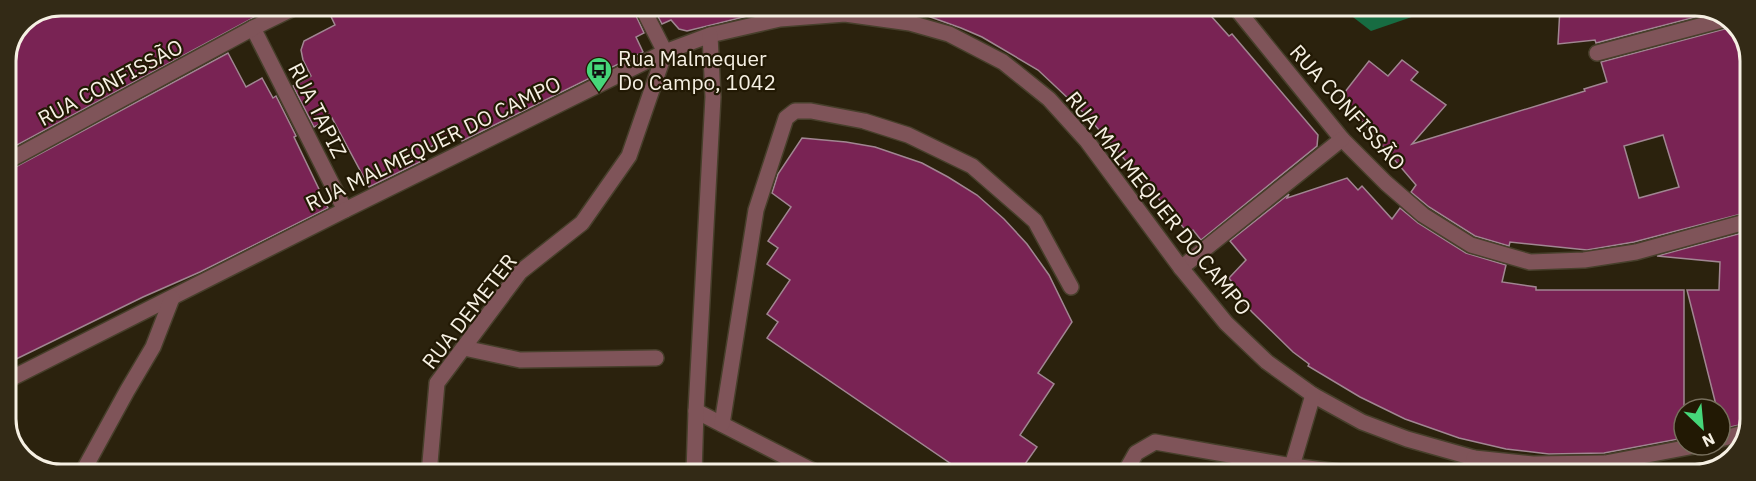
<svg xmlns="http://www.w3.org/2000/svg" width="1756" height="481" font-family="'IBM Plex Sans',sans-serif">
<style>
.forest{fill:#176c42}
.building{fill:#792354;stroke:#a18692;stroke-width:1.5;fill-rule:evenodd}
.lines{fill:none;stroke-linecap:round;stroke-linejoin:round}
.minor-casing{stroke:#473f2b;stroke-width:18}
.minor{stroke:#7f5459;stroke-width:15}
.labels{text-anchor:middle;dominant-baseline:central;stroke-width:4.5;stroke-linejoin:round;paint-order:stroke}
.poi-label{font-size:21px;fill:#f6f0e3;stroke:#221904;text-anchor:start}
.street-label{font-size:21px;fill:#f6f0e3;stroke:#221904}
.rim{fill:none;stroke:#f6f0e3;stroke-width:3}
</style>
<rect width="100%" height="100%" fill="#2b220d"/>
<!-- forest -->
<polygon class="forest" points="1340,7 1438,8 1371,31"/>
<!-- building -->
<g class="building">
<polygon points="61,6 275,6 6,151 6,61 22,22"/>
<polygon points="326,6 632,7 644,33 636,37 643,52 462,141 458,133 422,151 426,159 369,187 332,118 314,127 293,86 311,76 303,60 301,50 304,41 335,25"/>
<polygon points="653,7 759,7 760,13 687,31 679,29 671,20 662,24"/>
<polygon points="912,7 1203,7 1229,36 1232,34 1318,135 1317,146 1201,240 1193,230 1189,234 1087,116 1038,70 982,37 961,28 911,10"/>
<polygon points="1560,8 1709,8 1715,12 1596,43 1595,40 1558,44"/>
<path d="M1734,24L1737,25L1750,57L1749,212L1634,242L1587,250L1510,242L1509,246L1475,236L1429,207L1411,192L1416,185L1341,97L1369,61L1388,76L1402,60L1418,72L1411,80L1446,105L1412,144L1585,91L1584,89L1607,82L1601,62L1728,28ZM1663,135L1679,187L1639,198L1624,146Z"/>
<polygon points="228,53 246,87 262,78 273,98 276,96 296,136 294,137 328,208 200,272 143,297 6,364 6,172"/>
<polygon points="802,138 846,142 875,147 922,163 948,177 977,195 1004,219 1027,244 1049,275 1072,322 1038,373 1054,384 1020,435 1037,447 1018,474 966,474 767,338 778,322 767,314 790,280 767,264 778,248 768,241 791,207 772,193 778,174"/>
<polygon points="1347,178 1358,190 1362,186 1392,219 1400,208 1418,223 1466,253 1506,265 1502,282 1536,287 1536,290 1684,290 1684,438 1604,453 1549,454 1506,449 1459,438 1405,419 1360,397 1308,366 1309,364 1293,352 1252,312 1238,296 1240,294 1229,278 1246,260 1230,241 1289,194 1287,198"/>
<polygon points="1749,231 1748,423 1722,429 1720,409 1717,409 1687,290 1719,290 1720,262 1657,256"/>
</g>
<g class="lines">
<!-- minor casing -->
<g class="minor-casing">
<g id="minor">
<polyline points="1235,7 1342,139 1386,183 1423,215 1471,245 1530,262 1584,260 1636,252 1749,221"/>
<polyline points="253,28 345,210"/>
<polyline points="1597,53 1726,19"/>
<polyline points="6,162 253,28 298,6"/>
<polyline points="1181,268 1342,139"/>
<polyline points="464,348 520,360 656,358"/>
<polyline points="6,381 345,210 665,52 710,35 780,19 845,14 910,23 949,34 1003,62 1049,99 1087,141 1181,268 1226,323 1267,362 1313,395 1362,422 1407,439 1474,458 1533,464 1605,463 1700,445"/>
<polyline points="696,411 819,474"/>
<polyline points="722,424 756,210 786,118 795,111 811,111 864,121 908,135 972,166 1035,221 1071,287"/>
<polyline points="1720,439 1748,432"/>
<polyline points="1292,466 1313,395"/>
<polyline points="82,473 127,391 153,347 172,298"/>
<polyline points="429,474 437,383 520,272 582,223 629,156 665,52 642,7"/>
<polyline points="694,474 696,411 713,97 710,35"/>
<polyline points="1124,474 1136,453 1155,442 1292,466 1363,475"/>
<polyline points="1471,475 1474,458"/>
</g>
</g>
<!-- minor -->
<use href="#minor" class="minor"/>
</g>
<!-- icons -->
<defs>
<g id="bus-pin" transform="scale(1.35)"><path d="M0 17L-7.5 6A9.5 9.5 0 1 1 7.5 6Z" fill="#46d77a" stroke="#221904"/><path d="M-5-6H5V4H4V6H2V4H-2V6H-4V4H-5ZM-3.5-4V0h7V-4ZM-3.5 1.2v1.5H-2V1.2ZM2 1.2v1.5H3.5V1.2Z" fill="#111"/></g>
</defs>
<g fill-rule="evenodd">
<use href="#bus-pin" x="599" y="70"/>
</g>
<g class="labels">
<!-- poi labels -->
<g class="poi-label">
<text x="618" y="58">Rua Malmequer<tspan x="618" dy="24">Do Campo, 1042</tspan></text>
</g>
<!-- street labels -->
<g class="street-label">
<text transform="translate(110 82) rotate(-28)">RUA CONFISSÃO</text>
<text transform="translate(1348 107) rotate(48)">RUA CONFISSÃO</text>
<text transform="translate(318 110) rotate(63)">RUA TAPIZ</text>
<text transform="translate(433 143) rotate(-26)">RUA MALMEQUER DO CAMPO</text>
<text transform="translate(1159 203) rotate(51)">RUA MALMEQUER DO CAMPO</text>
<text transform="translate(469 311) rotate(-52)">RUA DEMETER</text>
</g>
</g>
<!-- crop -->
<path d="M0 0H1756V481H0ZM61 16H1695A45 45 0 0 1 1740 61V419A45 45 0 0 1 1695 464H61A45 45 0 0 1 16 419V61A45 45 0 0 1 61 16Z" fill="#332a16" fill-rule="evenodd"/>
<path class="rim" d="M61 16H1695A45 45 0 0 1 1740 61V419A45 45 0 0 1 1695 464H61A45 45 0 0 1 16 419V61A45 45 0 0 1 61 16Z"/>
<!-- north arrow -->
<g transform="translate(1702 427) rotate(154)"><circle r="28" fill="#221904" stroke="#776f5d" stroke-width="1.5"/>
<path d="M0-4.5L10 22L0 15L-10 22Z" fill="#46d77a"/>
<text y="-9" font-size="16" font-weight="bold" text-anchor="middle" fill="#f6f0e3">N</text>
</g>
</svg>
